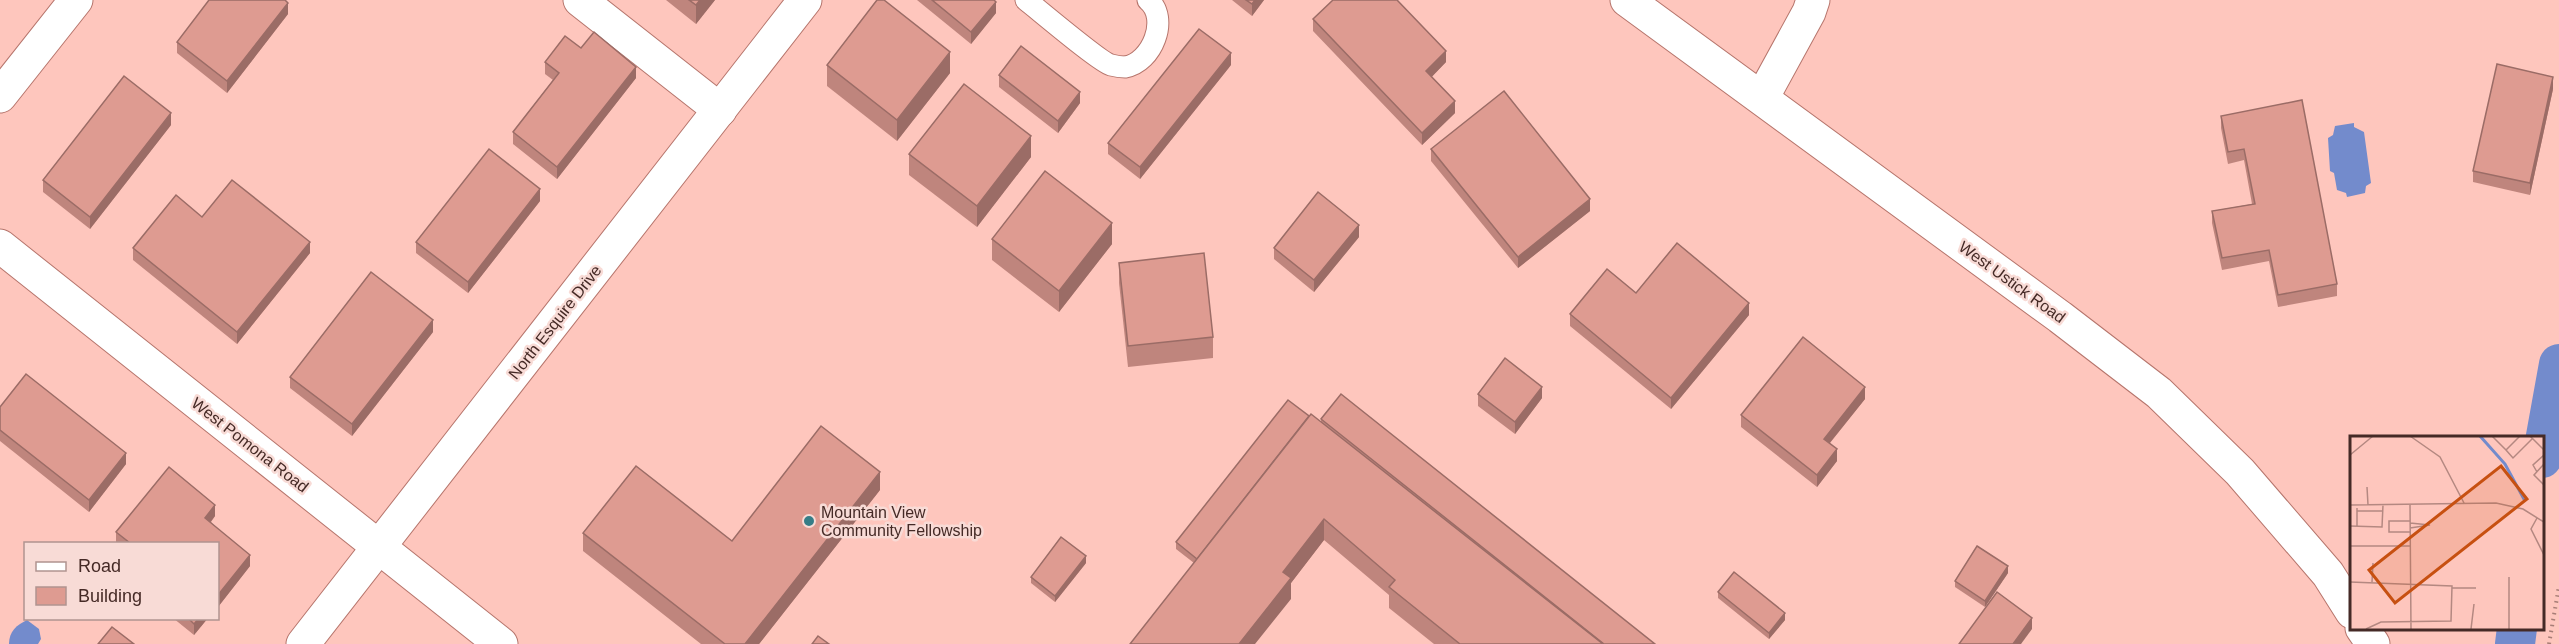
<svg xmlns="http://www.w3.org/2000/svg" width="2559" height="644" font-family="Helvetica,sans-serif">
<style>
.water{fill:#738bcc}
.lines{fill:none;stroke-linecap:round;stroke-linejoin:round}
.canal{stroke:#738bcc;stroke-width:40}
.lane-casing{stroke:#b6756c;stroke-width:23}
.street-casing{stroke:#b6756c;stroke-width:35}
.secondary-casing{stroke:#b6756c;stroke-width:35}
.path{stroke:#a77d76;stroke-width:4;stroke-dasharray:1.5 4.5;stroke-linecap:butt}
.lane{stroke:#fff;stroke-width:21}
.street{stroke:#fff;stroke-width:33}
.secondary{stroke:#fff;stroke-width:33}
.wall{fill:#bf857d}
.shaded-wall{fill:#9b6c66}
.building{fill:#de9b91;stroke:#9b6c66;stroke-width:1.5}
.poi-dot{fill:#367d87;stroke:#f8dbd6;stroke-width:2}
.labels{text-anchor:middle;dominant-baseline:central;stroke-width:5;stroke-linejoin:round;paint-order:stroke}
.street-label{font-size:16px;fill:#452a26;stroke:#f8dbd6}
.poi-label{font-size:16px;fill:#452a26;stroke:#f8dbd6;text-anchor:start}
.inset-river{fill:none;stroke:#738bcc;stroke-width:3}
.inset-road{fill:none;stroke:#b48881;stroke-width:1.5}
.view{fill:#c75011;fill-opacity:0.15;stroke:#c75011;stroke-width:3}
.inset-edge{fill:none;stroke:#452a26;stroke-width:3}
</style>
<rect width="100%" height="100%" fill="#fec6bd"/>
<!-- water -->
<g class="water">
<polygon points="2354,123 2354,127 2364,132 2371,183 2366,186 2365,193 2347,197 2346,193 2337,190 2334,173 2330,171 2328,138 2333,135 2335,126"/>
<path d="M27,620L39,629L41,639L38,644H9C9,631 17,625 27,620Z"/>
</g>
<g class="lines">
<!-- canal -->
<g class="canal">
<polyline points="2542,458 2559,364"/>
<polyline points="2515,644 2517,628"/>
</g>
<!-- lane casing -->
<g class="lane-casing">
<path id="lane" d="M1026,0C1040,11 1100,62 1111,65C1115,66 1122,67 1125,67C1152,63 1170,18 1148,0"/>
</g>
<!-- street casing -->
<g class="street-casing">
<g id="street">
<polyline points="580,0 720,110"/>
<polyline points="0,96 76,0"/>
<polyline points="0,246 501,644"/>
<polyline points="303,644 805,0"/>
</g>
</g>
<!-- secondary casing -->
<g class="secondary-casing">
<g id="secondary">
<polyline points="1627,0 2060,317 2159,393 2240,472 2328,574 2352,612"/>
<polyline points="1762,98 1809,12 1813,0"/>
<polyline points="2362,628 2373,644"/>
</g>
</g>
<!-- path -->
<polyline class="path" points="2549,644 2559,586"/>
<!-- lane -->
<use href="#lane" class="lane"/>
<!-- street -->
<use href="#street" class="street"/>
<!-- secondary -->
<use href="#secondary" class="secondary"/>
</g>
<!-- wall -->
<g class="wall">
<polygon points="666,0 715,0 696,24"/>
<polygon points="917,0 994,0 996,13 971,44"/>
<polygon points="1232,0 1264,0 1252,16"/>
<polygon points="288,14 227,93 177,53 177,42"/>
<polygon points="1313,19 1446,62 1431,77 1455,113 1422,145 1313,31"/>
<polygon points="581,48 636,78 557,179 513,144 513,132 553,80 545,74 545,62"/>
<polygon points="827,65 950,73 897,141 827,86"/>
<polygon points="1231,65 1140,179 1108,154 1108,143"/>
<polygon points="999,75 1080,103 1058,133 999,87"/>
<polygon points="2553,89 2530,195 2473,182 2473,171"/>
<polygon points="2221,116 2337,284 2337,296 2278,307 2269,261 2222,270 2212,223 2212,211 2252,204 2244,160 2228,164 2221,128"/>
<polygon points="171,125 90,229 43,192 43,180"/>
<polygon points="1431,149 1590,211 1518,268 1431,161"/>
<polygon points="909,154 1031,157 977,227 909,175"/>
<polygon points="540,201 468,293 416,253 416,242"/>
<polygon points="202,217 310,253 237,344 133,260 133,248"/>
<polygon points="1359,237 1314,292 1274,259 1274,248"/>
<polygon points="992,239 1112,244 1059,312 992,260"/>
<polygon points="1119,263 1213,337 1213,358 1128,367 1119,283"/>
<polygon points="1636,293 1749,315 1671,409 1570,326 1570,314"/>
<polygon points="433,332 352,436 290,388 290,377"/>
<polygon points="1478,394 1542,398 1515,434 1478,406"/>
<polygon points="1865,399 1830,443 1837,461 1817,487 1741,427 1741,415"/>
<polygon points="0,407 126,464 89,512 0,441"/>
<polygon points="1309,416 1321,422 1321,419 1655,644 1434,644 1389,608 1389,595 1324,540 1291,583 1291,599 1194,563 1176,549 1176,542"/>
<polygon points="880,490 759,644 701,644 583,551 583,533 732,541"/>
<polygon points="215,516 211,522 250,566 218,607 218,543 116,543 116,532"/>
<polygon points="1086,563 1055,602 1031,583 1031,577"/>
<polygon points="2008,573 1985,607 1955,587 1955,581"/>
<polygon points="1718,592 1785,620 1769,639 1718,598"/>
<polygon points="173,618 208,618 194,635"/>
</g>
<!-- shaded-wall -->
<g class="shaded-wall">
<polygon points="700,0 715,0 696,24 696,5"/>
<polygon points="1255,0 1264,0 1252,16 1252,4"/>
<polygon points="996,2 996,13 971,44 971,32"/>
<polygon points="288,3 288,14 227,93 227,81"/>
<polygon points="1446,51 1446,62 1426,83 1426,71"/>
<polygon points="950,52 950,73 897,141 897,120"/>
<polygon points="1231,53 1231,65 1140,179 1140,167"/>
<polygon points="636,67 636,78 557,179 557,167"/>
<polygon points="2553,77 2553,89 2530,195 2530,183"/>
<polygon points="1080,92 1080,103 1058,133 1058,121"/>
<polygon points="1455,101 1455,113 1422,145 1422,133"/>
<polygon points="171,113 171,125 90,229 90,217"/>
<polygon points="1031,136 1031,157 977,227 977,206"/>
<polygon points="540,189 540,201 468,293 468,282"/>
<polygon points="1590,199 1590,211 1518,268 1518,257"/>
<polygon points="1112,223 1112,244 1059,312 1059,291"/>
<polygon points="1359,225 1359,237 1314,292 1314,280"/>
<polygon points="310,242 310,253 237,344 237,332"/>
<polygon points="1749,303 1749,315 1671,409 1671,398"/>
<polygon points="433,320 433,332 352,436 352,424"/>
<polygon points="1542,387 1542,398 1515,434 1515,422"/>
<polygon points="1865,387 1865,399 1824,450 1824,439"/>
<polygon points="1837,449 1837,461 1817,487 1817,475"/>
<polygon points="126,453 126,464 89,512 89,500"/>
<polygon points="880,472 880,490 759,644 745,644"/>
<polygon points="215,505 215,516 205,529 205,518"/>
<polygon points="1324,519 1324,540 1291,583 1291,599 1255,644 1239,644 1283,572"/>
<polygon points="250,555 250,566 218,607 218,595"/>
<polygon points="1086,556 1086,563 1055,602 1055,596"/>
<polygon points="2008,566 2008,573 1985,607 1985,601"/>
<polygon points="1785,613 1785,620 1769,639 1769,633"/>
<polygon points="199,618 208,618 194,635 194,624"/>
<polygon points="2032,618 2032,629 2021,644 2013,644"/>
</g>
<!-- building -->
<g class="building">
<polygon points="209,0 285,0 288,3 227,81 177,42"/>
<polygon points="689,0 700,0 696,5"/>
<polygon points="877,0 884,0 950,52 897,120 827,65"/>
<polygon points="932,0 994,0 996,2 971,32"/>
<polygon points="1246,0 1255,0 1252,4"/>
<polygon points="1333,0 1397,0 1446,51 1426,71 1455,101 1422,133 1313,19"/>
<polygon points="1199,29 1231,53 1140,167 1108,143"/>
<polygon points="594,32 636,67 557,167 513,132 559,73 545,62 565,36 581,48"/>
<polygon points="1021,46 1080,92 1058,121 999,75"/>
<polygon points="2497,64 2553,77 2530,183 2473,171"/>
<polygon points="124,76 171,113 90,217 43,180"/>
<polygon points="964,84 1031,136 977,206 909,154"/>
<polygon points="1504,91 1590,199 1518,257 1431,149"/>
<polygon points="2302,100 2337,284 2278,295 2269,250 2222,258 2212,211 2255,204 2244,149 2228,152 2221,116"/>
<polygon points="489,149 540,189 468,282 416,242"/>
<polygon points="1045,171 1112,223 1059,291 992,239"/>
<polygon points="232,180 310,242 237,332 133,248 176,195 202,217"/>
<polygon points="1318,192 1359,225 1314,280 1274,248"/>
<polygon points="1677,243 1749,303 1671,398 1570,314 1607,269 1636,293"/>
<polygon points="1204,253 1213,337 1128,346 1119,263"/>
<polygon points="371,272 433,320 352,424 290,377"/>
<polygon points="1803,337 1865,387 1824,439 1837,449 1817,475 1741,415"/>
<polygon points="1505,358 1542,387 1515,422 1478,394"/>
<polygon points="26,374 126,453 89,500 0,430 0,407"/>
<polygon points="1341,394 1655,644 1604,644 1321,419"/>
<polygon points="1288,400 1309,416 1197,559 1176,542"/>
<polygon points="1311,414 1603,644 1460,644 1389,587 1395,580 1324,519 1283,572 1291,578 1239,644 1130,644"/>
<polygon points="821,426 880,472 745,644 725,644 583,533 636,466 732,541"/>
<polygon points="169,467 215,505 205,518 250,555 218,595 218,543 130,543 116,532"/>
<polygon points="1061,537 1086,556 1055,596 1031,577"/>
<polygon points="1977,546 2008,566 1985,601 1955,581"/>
<polygon points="1734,572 1785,613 1769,633 1718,592"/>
<polygon points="1997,592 2032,618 2013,644 1959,644"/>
<polygon points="188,618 199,618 194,624"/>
<polygon points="112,627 134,644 98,644"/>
<polygon points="818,636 829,644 812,644"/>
</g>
<!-- markers -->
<circle class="poi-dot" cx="809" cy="521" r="6"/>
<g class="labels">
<!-- street labels -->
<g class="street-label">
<text transform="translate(2012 282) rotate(36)">West Ustick Road</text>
<text transform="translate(555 322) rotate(-52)">North Esquire Drive</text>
<text transform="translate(250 445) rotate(38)">West Pomona Road</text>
</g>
<!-- poi labels -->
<g class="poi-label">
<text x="821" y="512">Mountain View<tspan x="821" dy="18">Community Fellowship</tspan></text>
</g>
</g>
<!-- overview -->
<g transform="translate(2350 436)">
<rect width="194" height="194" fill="#fec6bd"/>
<path class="inset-river" d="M130,0L155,28L175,65"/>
<path class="inset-road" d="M60,0L90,21L114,67M142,0L156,14M170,0L156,14L163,22L182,3M180,0L194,14M0,19L23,0M194,28L184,39L194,49M187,36L183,29L194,19M17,51L18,69M60,68L61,193M0,69L146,67L173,73L194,86M7,72V91M7,75H33M187,82L181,93L194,119M60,85H39V96H60M60,87L80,89L60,92M0,90L32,91L33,69M0,110H60M0,146L102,150L101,185L31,186L16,193M22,146L23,127M102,152H126M121,193L124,168M159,193V141"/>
<path class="view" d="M151,30L177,63L45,167L19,134Z"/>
<rect width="194" height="194" class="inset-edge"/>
</g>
<!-- legend -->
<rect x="24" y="542" width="195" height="78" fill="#f8dbd6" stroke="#b09490" stroke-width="1.5"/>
<rect x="36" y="562" width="30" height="9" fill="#ffffff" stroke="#b09490" stroke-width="1.5"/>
<text x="78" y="572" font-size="18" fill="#452a26">Road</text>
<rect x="36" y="587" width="30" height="18" fill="#de9b91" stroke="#b09490" stroke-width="1.5"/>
<text x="78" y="602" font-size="18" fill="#452a26">Building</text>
</svg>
